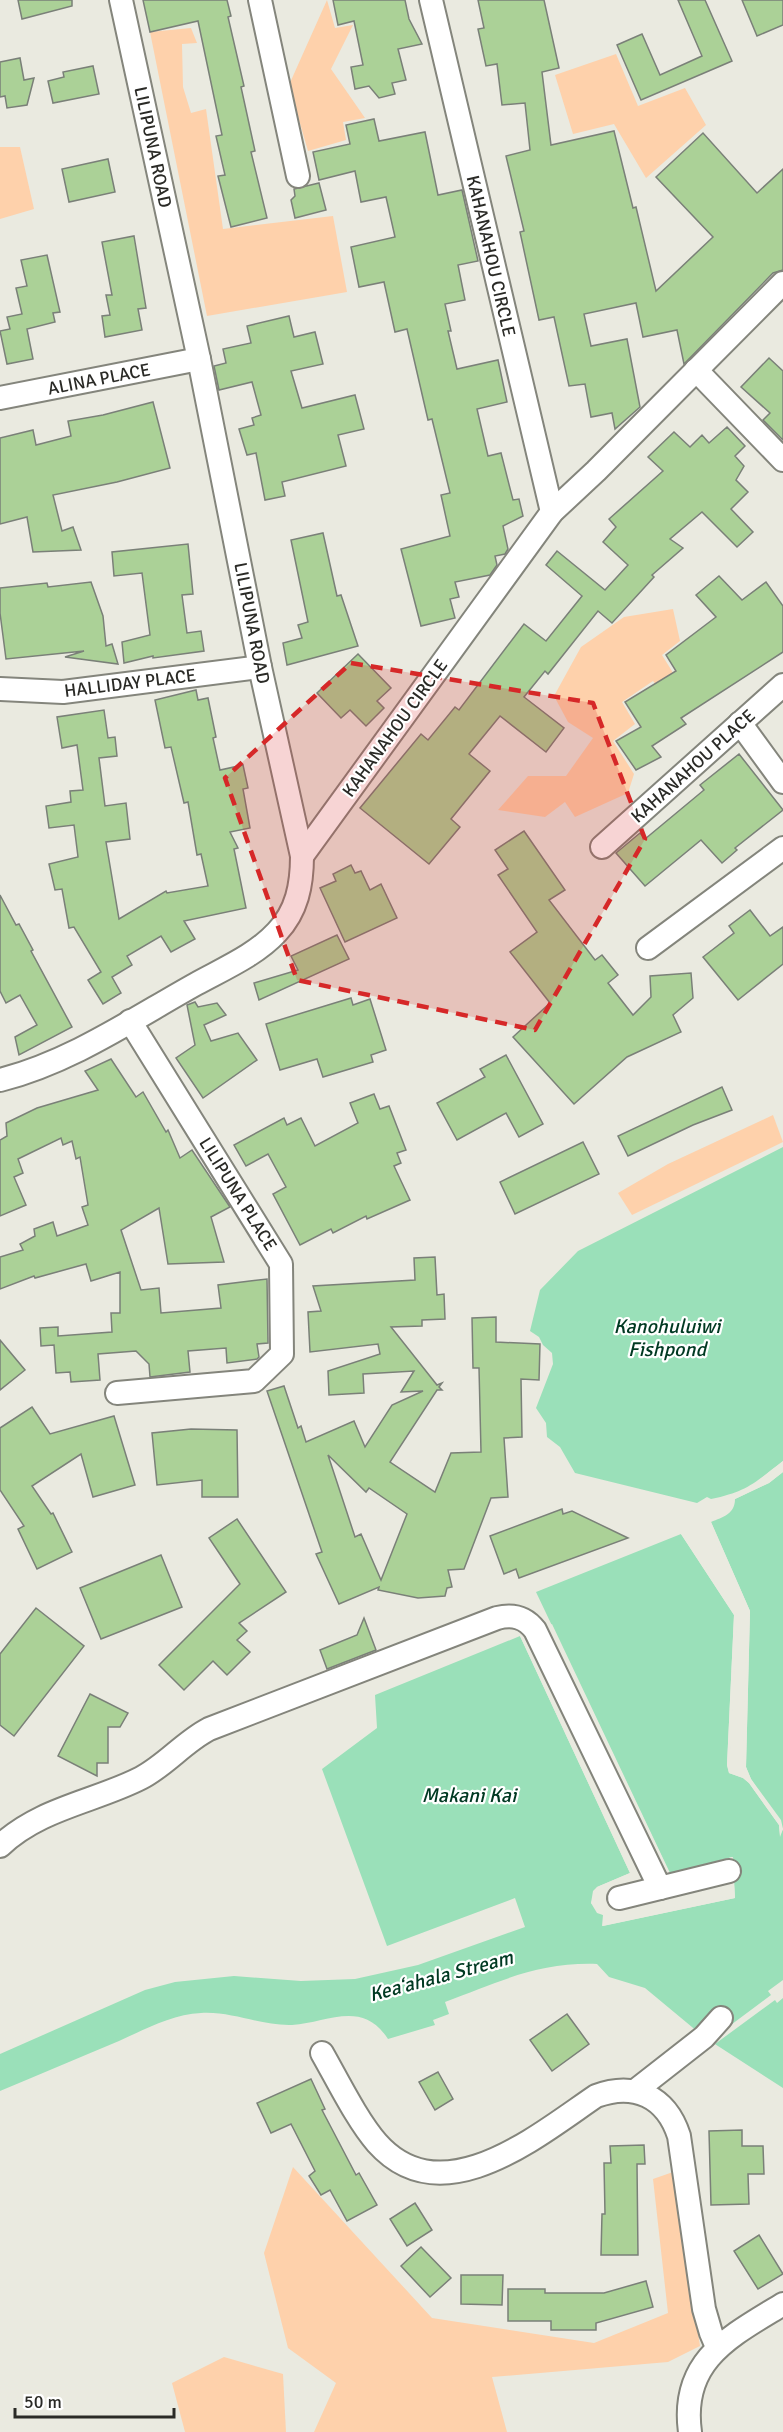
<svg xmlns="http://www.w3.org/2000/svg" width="783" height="2432" font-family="Signika,sans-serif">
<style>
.green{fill:#fed1ab}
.water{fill:#9ae0b9}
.pier{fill:#eaeae0}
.building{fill:#abd197;stroke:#7a8078;stroke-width:1.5;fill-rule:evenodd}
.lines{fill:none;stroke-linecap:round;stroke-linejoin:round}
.minor-casing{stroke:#84857c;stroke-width:26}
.minor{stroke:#fff;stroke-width:22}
.marked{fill:#d62828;fill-opacity:0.2;stroke:#d62828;stroke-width:4.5;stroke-dasharray:12 8;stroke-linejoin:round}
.labels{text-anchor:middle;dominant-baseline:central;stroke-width:4.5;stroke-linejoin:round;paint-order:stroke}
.street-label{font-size:18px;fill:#2a2a26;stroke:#fff}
.water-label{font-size:20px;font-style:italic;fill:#003922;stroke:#fff}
</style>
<rect width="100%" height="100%" fill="#eaeae0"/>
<!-- green -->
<g class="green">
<polygon points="327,0 335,28 353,25 331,69 365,118 343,122 346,140 308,151 289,85"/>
<polygon points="191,28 197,43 182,44 183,87 191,113 206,109 223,229 333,216 347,292 207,316 150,32"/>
<polygon points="616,54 638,106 685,88 706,125 646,178 614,124 573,134 555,75"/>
<polygon points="0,147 20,147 34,209 0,219"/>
<polygon points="673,609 680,641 662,655 693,705 677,709 653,681 622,702 635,724 613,741 634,774 628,793 575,817 565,802 545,817 498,810 528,776 566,776 593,738 568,722 554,696 581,647 624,617"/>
<polygon points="773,1115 783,1142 632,1215 618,1193 668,1164"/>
<polygon points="293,2167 432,2318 594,2343 668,2313 653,2179 673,2172 700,2346 668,2362 492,2377 507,2432 314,2432 336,2383 288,2348 264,2253"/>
<polygon points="224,2357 283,2374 286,2432 185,2432 172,2383"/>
</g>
<!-- water -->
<g class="water">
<path d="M783,1147V1461C754,1483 748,1491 711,1499L707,1497L697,1503L575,1473L560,1447L547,1437L546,1423L536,1408L553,1364L552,1353L543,1345L539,1337L530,1331L540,1290L578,1251Z"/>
<path d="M783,1472V2088L704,2037L645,1988L609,1977L597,1964C539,1962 498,1982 445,2002L449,2014L433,2020L435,2025L388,2039C362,1999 327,2023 292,2025C261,2026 232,2011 201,2013C172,2014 144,2030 119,2041C79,2058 40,2074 0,2091V2054L145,1990L175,1982L234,1976L301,1981L355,1979L418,1965L525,1927L515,1898L387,1946L322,1769L377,1728L375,1695L520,1636L630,1873L597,1887L591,1903L603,1915V1926L735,1898L732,1857L670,1874L536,1592L681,1534L734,1615L727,1765L729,1773L743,1778L749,1783L779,1825L780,1835L783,1829L751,1779L746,1767L750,1611L711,1522C723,1517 735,1514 735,1499L769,1483Z"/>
</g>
<!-- pier -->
<g class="pier">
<polygon points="783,1461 783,1465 757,1485 783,1469 783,1472 769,1483 735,1499 727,1496 738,1493 753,1485"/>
<polygon points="711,1522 750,1611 746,1767 751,1779 781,1820 783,1829 780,1837 779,1825 749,1783 743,1778 729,1773 727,1765 734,1615 681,1534 684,1533 737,1615 730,1765 732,1771 747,1777 743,1767 747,1611 708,1523"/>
<polygon points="552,1624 670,1873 733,1857 735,1898 602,1926 603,1915 597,1913 591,1903 593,1891 597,1887 630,1873 520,1636 523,1635 633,1872 631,1876 596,1893 594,1902 599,1910 606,1914 606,1922 732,1896 730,1861 668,1875 549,1625"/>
<polygon points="783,1980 783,1998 777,2003 775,2000 715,2044 712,2039 771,1995 768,1991"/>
</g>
<!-- building -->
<g class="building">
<polygon points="18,0 72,0 72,6 22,19"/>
<polygon points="143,0 227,0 231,16 228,17 244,86 241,87 255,151 251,152 267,218 231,227 218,176 225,175 216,136 222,135 198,21 150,32"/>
<polygon points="333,0 405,0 409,19 422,44 398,49 406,80 392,83 395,94 379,98 369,86 355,89 351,67 363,65 354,21 338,25"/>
<polygon points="478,0 544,0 559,68 542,72 551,145 614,131 633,208 636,207 656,291 713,237 656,177 703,133 757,193 783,169 783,270 773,273 684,364 677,330 643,337 636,303 584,314 591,346 627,339 640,407 615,429 612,413 591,417 585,384 569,386 554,317 539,320 520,232 524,231 506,156 530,150 525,103 502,105 497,64 486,66 478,29 484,28"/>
<polygon points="678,0 705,0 732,61 641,100 617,45 642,34 660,75 702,56"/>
<polygon points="742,0 783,0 783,25 757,36"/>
<polygon points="20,58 24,80 34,78 27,105 7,108 5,96 0,97 0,62"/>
<polygon points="93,66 99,94 53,103 48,81 64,77 63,72"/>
<polygon points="374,119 379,141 425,132 438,195 462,190 478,261 458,265 465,300 445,304 451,331 448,331 457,369 498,360 507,402 477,409 488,456 501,453 513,500 519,499 523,516 503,526 508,549 505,554 495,556 497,565 490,575 455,582 459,597 450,599 455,618 421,626 401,549 450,536 441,495 450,493 432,419 428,420 407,329 395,332 384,282 359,287 351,247 395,237 386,197 361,202 355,171 319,180 313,152 350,144 346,125"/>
<polygon points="108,159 115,192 69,202 62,169"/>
<polygon points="319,183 326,210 295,218 291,200 295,196 294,189"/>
<polygon points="134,236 146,308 138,309 142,330 105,337 102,316 110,315 106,295 112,295 102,242"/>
<polygon points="47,255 60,312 53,313 55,322 27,329 33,359 7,364 0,331 10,329 7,317 22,314 16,288 27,286 21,260"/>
<polygon points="289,316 294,337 315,332 323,364 291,371 302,408 355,395 364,429 338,435 346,466 282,482 285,496 265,500 256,453 247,455 239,429 254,425 252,418 261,415 252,382 219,390 214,366 226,363 223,349 251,343 247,326"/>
<polygon points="769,358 783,371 783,440 763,420 770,413 741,387"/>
<polygon points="153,402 170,468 117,482 53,495 62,531 73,527 81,550 33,552 27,517 0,524 0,438 33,430 36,445 71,436 68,421 103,415"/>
<polygon points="727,427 745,446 735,456 744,466 736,480 748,492 731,509 753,532 737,547 702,512 670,539 683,548 652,575 654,577 612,623 598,611 548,674 545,671 524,697 564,728 546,752 500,716 469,754 490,771 451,819 460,827 429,864 360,808 421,734 428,740 455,707 459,710 524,624 546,641 582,596 546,565 557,551 605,590 628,565 603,542 616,527 609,519 663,471 648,457 674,432 690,447 702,435 709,443"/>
<polygon points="323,533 337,596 341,595 358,646 287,665 283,643 302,638 298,625 308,622 291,540"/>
<polygon points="188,544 193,594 182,595 187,633 201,631 204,651 153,658 153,656 124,663 122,642 150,635 142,573 114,576 112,552"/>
<polygon points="719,576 742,600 766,582 783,606 783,652 681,718 686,724 652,746 661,757 636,770 616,741 641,727 625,702 676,671 666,655 716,617 696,595"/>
<polygon points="91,582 103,616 106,646 112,644 118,664 65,657 84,651 6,659 0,613 0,588 47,583 48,587"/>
<polygon points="358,654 391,688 377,701 384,708 366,726 350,710 341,718 317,693"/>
<polygon points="196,690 198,700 208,698 216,737 213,738 220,770 243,765 248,788 243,789 250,828 230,832 238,848 234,849 246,908 184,921 195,939 171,952 161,936 127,956 132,965 112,977 121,993 103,1004 88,980 101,972 74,927 69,928 62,889 55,890 49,864 78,857 74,825 49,828 46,806 71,802 70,791 83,790 77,745 62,748 57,717 104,710 108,738 115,737 117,756 99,758 105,806 126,803 130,839 106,842 119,919 166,891 167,893 208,886 201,854 197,855 188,802 184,803 171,747 165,748 155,700"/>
<polygon points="739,754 783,810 735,848 737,850 722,863 701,840 645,886 616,853 640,833 645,839 704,790 700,785"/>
<polygon points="524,831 565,890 549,900 595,960 602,955 618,975 608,983 633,1015 651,997 650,976 691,973 693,998 673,1015 681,1032 627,1057 574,1104 513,1037 550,1003 510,952 537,932 498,875 508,869 495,850"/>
<polygon points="351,865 355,873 361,871 370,890 381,884 397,918 345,942 320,888 336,881 333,874"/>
<polygon points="0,895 16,925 19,924 33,950 31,951 72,1027 19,1055 15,1037 37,1025 20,995 6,1003 0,991"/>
<polygon points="750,910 770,936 783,927 783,964 738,1000 703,957 734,933 729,926"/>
<polygon points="337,935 349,959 259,1000 254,983 298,970 291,956"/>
<polygon points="351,998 353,1005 370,999 386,1050 371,1055 373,1062 323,1077 317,1059 280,1070 266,1024"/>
<polygon points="195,1002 198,1007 217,1003 226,1015 204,1025 211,1041 238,1033 257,1060 203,1098 176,1058 195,1045 187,1005"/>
<polygon points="506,1055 543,1124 519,1137 506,1113 457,1140 437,1103 485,1077 480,1069"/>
<polygon points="111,1059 136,1097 143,1092 166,1132 168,1130 180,1158 192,1150 230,1207 211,1217 224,1262 168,1264 159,1208 121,1230 141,1290 159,1288 161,1313 221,1308 218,1285 267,1279 268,1343 257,1344 259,1357 257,1359 227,1363 226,1348 188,1351 190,1372 150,1377 149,1364 136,1351 98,1354 100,1380 71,1382 70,1372 56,1373 54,1345 41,1346 40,1328 58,1327 58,1336 112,1332 111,1313 120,1313 120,1272 91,1281 86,1264 35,1278 34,1276 0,1289 0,1257 23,1250 20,1244 35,1236 34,1229 53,1222 57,1236 88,1225 82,1207 88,1205 80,1157 76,1159 72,1141 63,1145 61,1138 18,1159 23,1173 14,1177 26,1205 0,1216 0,1140 7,1136 6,1123 37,1108 98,1090 85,1071"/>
<polygon points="722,1087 732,1110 693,1125 628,1156 618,1136"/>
<polygon points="374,1094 380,1109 389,1106 406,1150 397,1153 401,1163 394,1166 410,1200 367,1219 366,1216 333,1233 331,1229 300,1245 273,1194 286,1187 268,1154 246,1166 234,1145 284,1118 287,1125 301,1118 315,1146 358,1123 350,1103"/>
<polygon points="583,1142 599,1174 515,1214 500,1182"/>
<path d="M435,1257L437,1295L444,1294L445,1319L422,1320V1326L391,1327L437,1385L442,1383L439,1387L442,1390H437L390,1462L435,1492L451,1453L481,1452L479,1368H473L472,1318L496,1317V1342L540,1344L539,1380L521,1379L522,1437L504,1438L508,1497L491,1498L464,1569L448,1570L452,1587L447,1588L445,1596L418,1598L378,1590L379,1587L339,1604L316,1554L322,1552L267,1391L284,1386L298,1428L301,1426L306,1442L354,1421L365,1447L392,1405L423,1391L401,1392L414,1371L363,1374L364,1393L329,1395L328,1371L380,1354L378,1344L310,1352L308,1312L321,1311L313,1286L415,1280L414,1258ZM328,1455L366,1492L369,1488L407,1514L381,1580L361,1534L355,1537Z"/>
<polygon points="0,1340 25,1370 0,1390"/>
<polygon points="32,1407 50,1434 114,1416 135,1485 93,1497 81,1454 32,1486 51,1514 53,1513 72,1552 37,1569 18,1529 24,1526 0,1490 0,1428"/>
<polygon points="191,1429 237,1430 238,1497 202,1497 202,1480 157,1485 152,1433"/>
<polygon points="562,1509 563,1514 572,1511 628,1538 519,1578 516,1569 504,1574 490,1536"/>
<polygon points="237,1519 286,1592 239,1623 247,1631 237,1640 250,1652 227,1675 213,1661 184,1690 159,1665 240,1584 209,1538"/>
<polygon points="161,1555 182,1607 101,1639 80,1588"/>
<polygon points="36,1608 84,1646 14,1736 0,1725 0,1654"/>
<polygon points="364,1618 376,1650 327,1669 320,1650 357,1635"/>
<polygon points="90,1694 128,1713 120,1727 108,1727 108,1763 97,1763 97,1776 58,1756"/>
<polygon points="567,2014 589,2044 552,2071 530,2040"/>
<polygon points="438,2072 453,2099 435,2110 419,2082"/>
<polygon points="311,2079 325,2109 322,2110 356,2175 359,2173 377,2205 347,2221 330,2190 321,2195 309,2176 315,2171 291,2124 271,2133 257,2103"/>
<polygon points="742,2130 742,2146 763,2146 764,2174 748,2174 749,2204 711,2205 709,2131"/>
<polygon points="644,2145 645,2164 637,2164 638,2255 601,2255 602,2214 605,2214 604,2163 611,2163 610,2146"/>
<polygon points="415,2203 432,2230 407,2246 390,2219"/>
<polygon points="759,2235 783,2274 758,2289 734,2251"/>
<polygon points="421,2247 451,2278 430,2297 401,2266"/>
<polygon points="461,2275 503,2275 502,2305 461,2304"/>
<polygon points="646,2281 653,2307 596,2323 596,2330 551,2330 551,2321 508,2321 508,2289 545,2289 545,2293 604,2293"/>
</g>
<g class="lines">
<!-- minor casing -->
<g class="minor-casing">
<g id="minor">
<polyline points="260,0 298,176"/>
<polyline points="431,0 552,512"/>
<polyline points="696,370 783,460"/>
<polyline points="0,398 199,359"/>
<polyline points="0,689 63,692 260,667"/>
<polyline points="740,723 783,782"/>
<polyline points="602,847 783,685"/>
<polyline points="302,856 552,512 596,471 783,283"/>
<polyline points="648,948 783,848"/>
<path d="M0,1080C71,1062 133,1019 196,984C223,969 256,955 277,932C297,911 302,885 302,856L260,667L199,359L121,0"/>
<polyline points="117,1393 254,1381 282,1354 281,1264 130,1021"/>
<path d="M0,1846C40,1808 94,1802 141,1778C166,1765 184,1742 209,1729L497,1618C513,1614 525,1617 535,1630L660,1888"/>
<polyline points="619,1898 729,1871"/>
<path d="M322,2053C338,2081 357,2120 377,2143C442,2216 537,2136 596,2096C634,2082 666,2096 679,2136L704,2309L711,2333L717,2347"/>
<polyline points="635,2091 704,2037 721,2018"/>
<path d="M690,2432C680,2360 731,2336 783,2304"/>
</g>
</g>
<!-- minor -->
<use href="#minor" class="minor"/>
</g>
<!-- marked area -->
<path class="marked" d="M351,663L593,703L645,839L535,1030L297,980L225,778Z"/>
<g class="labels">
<!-- street labels -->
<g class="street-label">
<text transform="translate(153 147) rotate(78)">LILIPUNA ROAD</text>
<text transform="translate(491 256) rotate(77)">KAHANAHOU CIRCLE</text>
<text transform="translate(99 379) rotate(-11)">ALINA PLACE</text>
<text transform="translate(252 623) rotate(79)">LILIPUNA ROAD</text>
<text transform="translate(130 683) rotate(-7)">HALLIDAY PLACE</text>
<text transform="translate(395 728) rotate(-54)">KAHANAHOU CIRCLE</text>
<text transform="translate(693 766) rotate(-42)">KAHANAHOU PLACE</text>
<text transform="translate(238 1194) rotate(58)">LILIPUNA PLACE</text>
</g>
<!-- water labels -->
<g class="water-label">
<text x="667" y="1326">Kanohuluiwi<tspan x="667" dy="23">Fishpond</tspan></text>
<text x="469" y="1795">Makani Kai</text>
<text transform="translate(441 1976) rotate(-15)">Keaʻahala Stream</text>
</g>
</g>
<!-- scale -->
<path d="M15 2408v9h159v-9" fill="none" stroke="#2a2a26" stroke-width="3"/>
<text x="24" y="2408" font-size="18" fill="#2a2a26" stroke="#ffffff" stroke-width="4.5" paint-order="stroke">50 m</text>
</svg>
